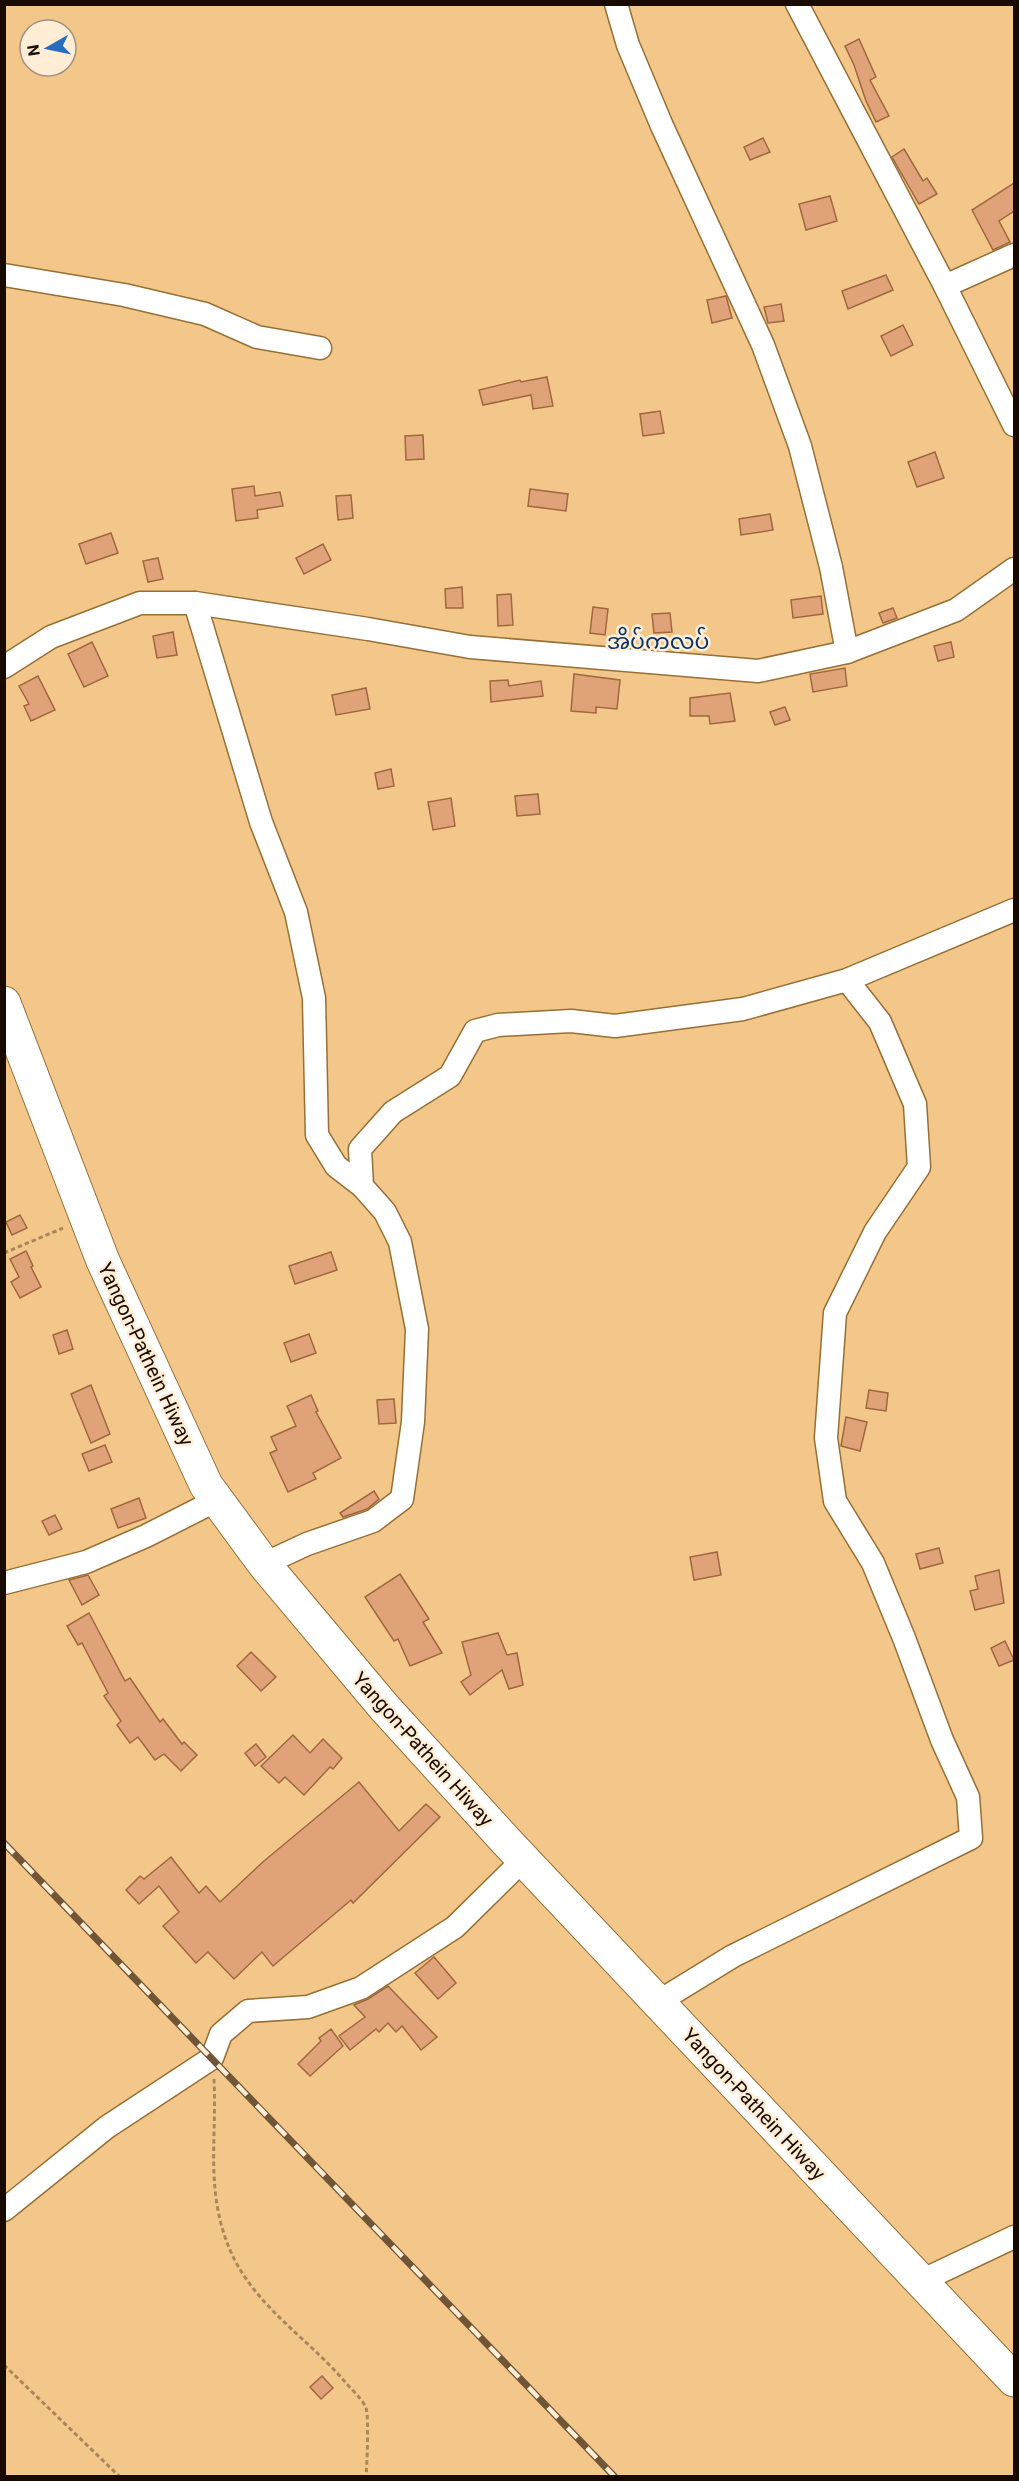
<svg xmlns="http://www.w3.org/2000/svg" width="1019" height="2481" font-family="Roboto,'Noto Sans Myanmar',sans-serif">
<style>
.building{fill:#e0a379;stroke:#a1673f;stroke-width:1.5}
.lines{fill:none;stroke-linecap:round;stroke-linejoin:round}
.minor-casing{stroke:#986f34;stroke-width:25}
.highway-casing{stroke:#986f34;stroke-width:35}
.path{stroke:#a9875b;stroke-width:3;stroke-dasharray:4.5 3;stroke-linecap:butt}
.minor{stroke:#fff;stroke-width:22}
.highway{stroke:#fff;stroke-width:33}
.rail-casing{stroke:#705537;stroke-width:7}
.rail{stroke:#ffedd5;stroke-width:4.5;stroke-dasharray:14;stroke-linecap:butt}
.labels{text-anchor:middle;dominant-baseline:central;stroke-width:5;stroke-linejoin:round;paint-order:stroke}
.street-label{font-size:20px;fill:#190a00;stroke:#ffedd5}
.quarter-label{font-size:22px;fill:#073567;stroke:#ffedd5}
</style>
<rect width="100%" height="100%" fill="#f3c78a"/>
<!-- building -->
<g class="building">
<polygon points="859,39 876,77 870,80 889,116 876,122 866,101 854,65 845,46"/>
<polygon points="763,138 770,152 750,160 744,147"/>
<polygon points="904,149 923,181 927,178 937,194 919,204 892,157"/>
<polygon points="1014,183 1014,211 999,221 1010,242 993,250 972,210"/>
<polygon points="830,196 837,221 806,230 799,204"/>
<polygon points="886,275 893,290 848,309 842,291"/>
<polygon points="726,296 732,318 712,323 707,300"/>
<polygon points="781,304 784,321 768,323 764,307"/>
<polygon points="903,325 913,345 891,356 881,336"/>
<polygon points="547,377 553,406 533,409 531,395 483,405 479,390 520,380 521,382"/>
<polygon points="660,411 664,433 643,436 640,414"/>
<polygon points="423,435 424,459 406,460 405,436"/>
<polygon points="935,452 944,478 917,487 908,462"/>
<polygon points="254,486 255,496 280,492 283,506 257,510 258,518 236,521 232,489"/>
<polygon points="530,489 568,494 566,511 528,506"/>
<polygon points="351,495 353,518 338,520 336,496"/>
<polygon points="770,514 773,530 741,535 739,519"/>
<polygon points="111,533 118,553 86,564 79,544"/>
<polygon points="323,544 331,560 304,574 296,558"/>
<polygon points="158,558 163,579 148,582 143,561"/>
<polygon points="462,587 463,608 446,608 445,589"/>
<polygon points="511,594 513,625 498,626 497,595"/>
<polygon points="821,596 823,614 793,618 791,600"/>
<polygon points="593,607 608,609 605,635 590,633"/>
<polygon points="893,608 897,618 883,623 879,613"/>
<polygon points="670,613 672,632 654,633 652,614"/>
<polygon points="173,632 177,655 157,658 153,636"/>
<polygon points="92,642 108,676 84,687 68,654"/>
<polygon points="951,642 954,657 938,661 934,646"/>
<polygon points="845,668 847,686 813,692 810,674"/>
<polygon points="574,674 620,680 617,709 596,707 596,713 571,711"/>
<polygon points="38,676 55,710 31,721 24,706 29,704 19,686"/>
<polygon points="508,680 509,686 541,681 543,696 491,702 490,681"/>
<polygon points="366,688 370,709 336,715 332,695"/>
<polygon points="730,693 735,721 710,724 709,716 690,716 690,698"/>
<polygon points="785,707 790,720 775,725 770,712"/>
<polygon points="391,769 394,786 378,789 375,773"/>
<polygon points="538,794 540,814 517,816 515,796"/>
<polygon points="451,798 455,826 433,830 428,802"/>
<polygon points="20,1215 27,1228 12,1235 6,1222"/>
<polygon points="26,1251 33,1266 31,1267 41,1287 20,1298 11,1282 19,1277 10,1259"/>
<polygon points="331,1252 337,1270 295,1284 289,1266"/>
<polygon points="67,1330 73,1349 59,1354 53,1335"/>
<polygon points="309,1334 316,1353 291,1362 284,1343"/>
<polygon points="91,1385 110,1434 91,1443 71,1394"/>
<polygon points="869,1390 888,1393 886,1411 866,1408"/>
<polygon points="311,1395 318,1411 316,1412 341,1458 313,1473 316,1479 288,1492 270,1453 277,1450 271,1437 296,1426 287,1406"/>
<polygon points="394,1399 396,1423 379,1424 377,1400"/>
<polygon points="846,1417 867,1422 860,1451 841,1446"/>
<polygon points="105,1445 112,1462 89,1471 82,1454"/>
<polygon points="374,1491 379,1499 367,1509 343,1517 340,1513"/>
<polygon points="139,1498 146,1518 118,1528 111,1509"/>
<polygon points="55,1515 62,1529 49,1535 42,1521"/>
<polygon points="939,1548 943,1563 920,1569 916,1554"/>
<polygon points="717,1552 721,1575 694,1580 690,1557"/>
<polygon points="999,1570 1004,1603 975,1610 970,1591 978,1589 975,1576"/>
<polygon points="400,1574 429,1619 423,1622 442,1653 410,1666 398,1639 394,1641 365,1597"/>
<polygon points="88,1575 99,1595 82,1605 69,1580"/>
<polygon points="89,1613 125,1681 130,1678 160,1722 163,1719 182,1744 184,1742 197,1755 181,1771 164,1754 155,1760 138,1737 130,1743 117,1725 121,1721 104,1696 108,1693 82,1643 78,1645 67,1626"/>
<polygon points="498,1633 507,1655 517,1653 523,1685 509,1689 502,1670 470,1695 461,1682 471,1675 462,1642"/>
<polygon points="1005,1641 1014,1660 999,1666 991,1648"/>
<polygon points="251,1652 276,1677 261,1691 237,1666"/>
<polygon points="293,1735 310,1753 323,1739 342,1758 333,1769 330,1767 304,1795 285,1777 279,1783 261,1766"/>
<polygon points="256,1744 266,1757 255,1766 245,1753"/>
<polygon points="359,1782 399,1831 426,1804 440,1817 353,1903 351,1900 273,1966 262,1952 234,1979 208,1952 196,1963 163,1926 179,1912 159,1886 139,1904 126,1890 140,1876 144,1879 171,1857 199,1893 206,1886 220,1902 264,1861"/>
<polygon points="434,1957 456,1983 438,1999 415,1973"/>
<polygon points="388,1986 437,2037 421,2050 402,2026 396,2032 388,2023 379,2032 376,2029 350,2050 339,2036 365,2017 354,2005 368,1999"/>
<polygon points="331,2029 343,2046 310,2076 298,2064 321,2041 319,2038"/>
<polygon points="322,2376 333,2388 321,2399 310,2387"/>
</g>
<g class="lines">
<!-- minor casing -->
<g class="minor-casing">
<g id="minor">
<polyline points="616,4 628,45 662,126 763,345 800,446 831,567 847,652"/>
<polyline points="797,4 945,286 1014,425"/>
<polyline points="4,275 124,295 205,314 257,337 320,348"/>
<polyline points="945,286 1014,255"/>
<polyline points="195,603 261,822 296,912 314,998 317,1135 336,1166 362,1186"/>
<polyline points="4,667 51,637 140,603 195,603 368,629 470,647 758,671 847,652 956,610 1014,569"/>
<polyline points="264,1564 307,1544 373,1521 402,1499 413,1422 417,1329 400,1242 385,1212 362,1186 360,1149 393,1112 450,1076 475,1031 498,1025 571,1021 615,1026 743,1009 847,980 1014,910"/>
<polyline points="4,1583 86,1562 146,1536 217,1500"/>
<polyline points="658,2002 733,1956 971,1838 968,1797 942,1740 904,1638 873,1563 835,1501 826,1438 835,1313 875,1232 919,1167 915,1104 880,1022 847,980"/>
<polyline points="4,2210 107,2127 212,2058 221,2034 248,2011 308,2007 361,1988 455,1927 523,1860"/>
<polyline points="921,2281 1014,2237"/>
</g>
</g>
<!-- highway casing -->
<g class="highway-casing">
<polyline id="highway" points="4,1003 103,1261 206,1485 264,1564 384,1707 506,1841 1014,2380"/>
</g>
<!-- path -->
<g class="path">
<polyline points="4,1253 63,1228"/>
<path d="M214,2079C217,2139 205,2191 230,2250C254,2306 308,2338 346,2383C352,2390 363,2400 366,2408C369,2416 367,2466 366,2476"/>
<polyline points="4,2365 119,2476"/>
</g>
<!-- minor -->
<use href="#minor" class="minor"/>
<!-- highway -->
<use href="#highway" class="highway"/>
<!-- rail casing -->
<g class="rail-casing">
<polyline id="rail" points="4,1843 614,2476"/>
</g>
<!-- rail -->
<use href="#rail" class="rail"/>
</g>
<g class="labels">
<!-- street labels -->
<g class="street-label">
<text transform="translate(146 1354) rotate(65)">Yangon-Pathein Hiway</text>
<text transform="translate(423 1749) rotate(48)">Yangon-Pathein Hiway</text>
<text transform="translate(754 2104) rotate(47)">Yangon-Pathein Hiway</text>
</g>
<!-- quarter labels -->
<g class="quarter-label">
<text x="658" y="641">အိပ်ကလပ်</text>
</g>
</g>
<!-- border -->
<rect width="1019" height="2481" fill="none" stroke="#190a00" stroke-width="12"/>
<!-- north arrow -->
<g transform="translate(48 48) rotate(261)"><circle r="28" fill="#ffedd5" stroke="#a39280" stroke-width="1.5"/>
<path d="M0-4.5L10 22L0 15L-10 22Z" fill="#276cbd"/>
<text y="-9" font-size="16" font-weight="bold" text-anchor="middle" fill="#190a00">N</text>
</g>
</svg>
